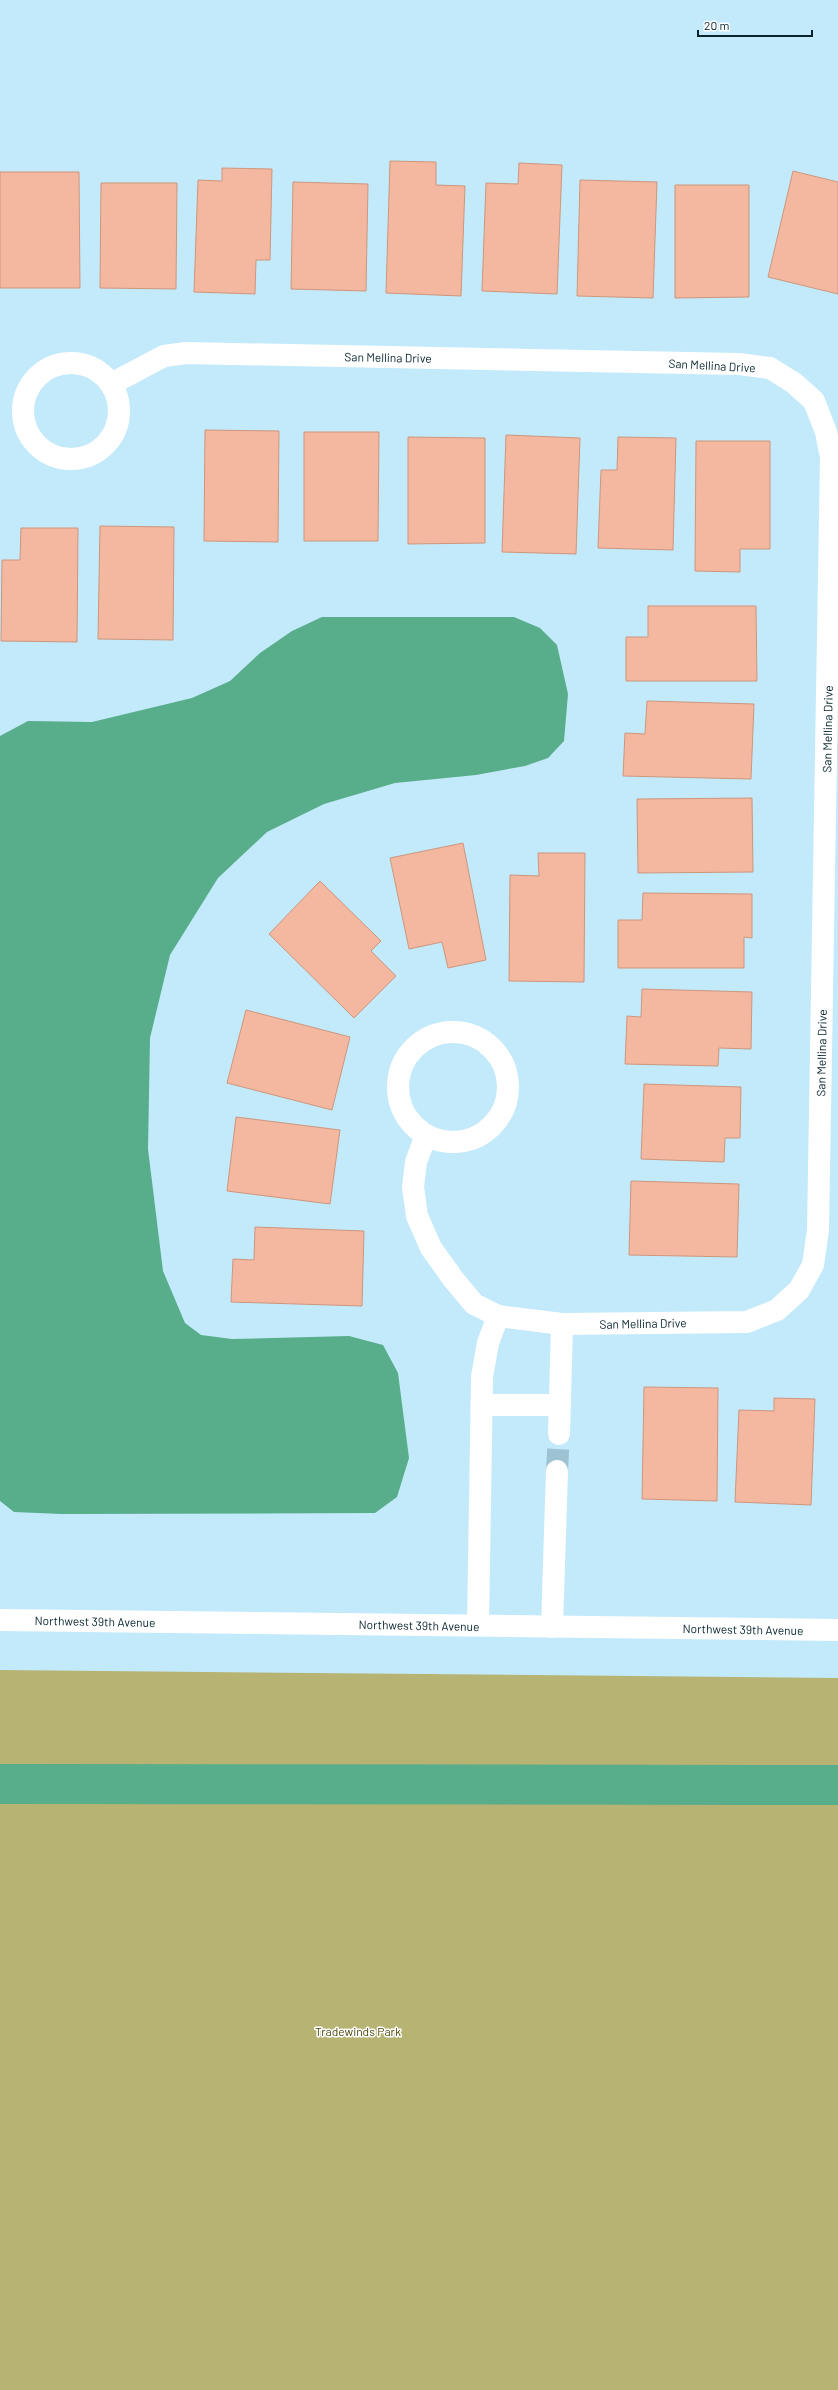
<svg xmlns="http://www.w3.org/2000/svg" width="838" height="2390" font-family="Barlow,sans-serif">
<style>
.green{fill:#b7b373}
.water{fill:#58ad8a}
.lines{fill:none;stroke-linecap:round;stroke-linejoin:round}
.canal{stroke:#58ad8a;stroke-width:40}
.building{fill:#f3b89f;stroke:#ce967d}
.minor-tunnel{stroke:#9dc2d1;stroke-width:22;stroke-dasharray:22 11;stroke-linecap:butt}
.minor{stroke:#fff;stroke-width:22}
.tertiary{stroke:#fff;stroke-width:22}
.labels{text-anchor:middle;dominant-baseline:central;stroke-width:3;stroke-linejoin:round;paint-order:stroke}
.street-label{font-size:12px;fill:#07242e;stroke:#fff}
.park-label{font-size:12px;fill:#4d480b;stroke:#fff}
</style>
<rect width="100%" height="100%" fill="#c3eafa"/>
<!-- green -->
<polygon class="green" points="0,1670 838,1678 838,2390 0,2390"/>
<!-- water -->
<polygon class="water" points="322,617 514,617 540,628 557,645 568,694 564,741 548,758 525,766 476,775 395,783 324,804 267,832 218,878 170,955 150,1038 148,1149 163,1271 185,1323 201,1335 232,1339 349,1336 383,1345 398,1373 409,1458 397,1497 375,1513 62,1514 14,1512 0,1501 0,736 28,721 92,722 192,698 230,681 260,653 292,631"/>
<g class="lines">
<!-- canal -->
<polyline class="canal" points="0,1784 838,1785"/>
</g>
<!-- building -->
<g class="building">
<polygon points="390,161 436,162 436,185 465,186 461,296 386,293"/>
<polygon points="519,163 562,165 557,294 482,291 486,183 518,184"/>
<polygon points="222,168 272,169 270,260 256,260 255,294 194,292 198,180 222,181"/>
<polygon points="793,171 838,182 838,294 768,277"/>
<polygon points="0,172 79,172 80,288 0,288"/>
<polygon points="580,180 657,182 653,298 577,296"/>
<polygon points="293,182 368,184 366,291 291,289"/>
<polygon points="101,183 177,183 176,289 100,288"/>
<polygon points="675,185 749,185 749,297 675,298"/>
<polygon points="205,430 279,431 278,542 204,541"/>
<polygon points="304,432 379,432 378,541 304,541"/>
<polygon points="506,435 580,438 576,554 502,552"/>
<polygon points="408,437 485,438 485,543 408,544"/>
<polygon points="618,437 676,438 673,550 598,548 601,470 617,470"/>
<polygon points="696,441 770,441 770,549 740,549 740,572 695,571"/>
<polygon points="100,526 174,527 173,640 98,639"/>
<polygon points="21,528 78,528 77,642 1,641 2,560 20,560"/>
<polygon points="648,606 756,606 757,681 626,681 626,637 648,637"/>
<polygon points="647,701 754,704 751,779 623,776 625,733 645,734"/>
<polygon points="752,798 753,872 638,873 637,799"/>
<polygon points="463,843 486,960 448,968 442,942 409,949 390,858"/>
<polygon points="538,853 585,853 584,982 509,981 510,875 539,876"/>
<polygon points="320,881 381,941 371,951 396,976 354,1018 269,934"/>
<polygon points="643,893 752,894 752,938 744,937 744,968 618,968 618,920 642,920"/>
<polygon points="642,989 752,992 751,1049 719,1048 718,1066 625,1064 627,1016 641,1017"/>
<polygon points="246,1010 350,1037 332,1110 227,1083"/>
<polygon points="644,1084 741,1087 740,1138 725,1138 724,1162 641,1159"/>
<polygon points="236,1117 340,1130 330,1204 227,1191"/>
<polygon points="631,1181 739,1184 737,1257 629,1255"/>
<polygon points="255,1227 364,1231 362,1306 231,1302 233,1259 254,1260"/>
<polygon points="644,1387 718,1388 717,1501 642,1499"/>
<polygon points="774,1398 815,1399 811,1505 735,1502 739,1410 774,1411"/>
</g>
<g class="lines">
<!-- minor-tunnel -->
<polyline class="minor-tunnel" points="557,1471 559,1434"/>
<!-- minor -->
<g class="minor">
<circle cx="71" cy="411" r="48"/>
<polyline points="111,384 164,356 186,353 739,364 770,368 794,383 814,401 826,432 831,457 818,1230 813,1265 799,1290 777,1310 747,1322 562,1324 498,1316 474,1304 454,1280 431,1248 417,1216 413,1187 416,1162 426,1135"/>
<circle cx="453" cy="1087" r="55"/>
<polyline points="482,1405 560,1405"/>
<polyline points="559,1434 562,1324"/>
<polyline points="478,1625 482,1377 488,1343 498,1316"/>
<polyline points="552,1627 557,1471"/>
</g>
<!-- tertiary -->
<polyline class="tertiary" points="0,1620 838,1630"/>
</g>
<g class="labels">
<!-- street labels -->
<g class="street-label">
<text transform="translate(388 357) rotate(1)">San Mellina Drive</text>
<text transform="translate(712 365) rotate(3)">San Mellina Drive</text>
<text transform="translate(827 729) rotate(-89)">San Mellina Drive</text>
<text transform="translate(821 1053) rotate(-89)">San Mellina Drive</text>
<text transform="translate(643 1323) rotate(-1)">San Mellina Drive</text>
<text transform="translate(95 1621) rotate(1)">Northwest 39th Avenue</text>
<text transform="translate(419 1625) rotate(1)">Northwest 39th Avenue</text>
<text transform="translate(743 1629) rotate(1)">Northwest 39th Avenue</text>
</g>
<!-- park labels -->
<g class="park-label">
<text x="358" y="2031">Tradewinds Park</text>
</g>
</g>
<!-- scale -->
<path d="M698 30v6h114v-6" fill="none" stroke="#07242e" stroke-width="2"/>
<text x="704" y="30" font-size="12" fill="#07242e" stroke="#ffffff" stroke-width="3" paint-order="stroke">20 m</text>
</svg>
